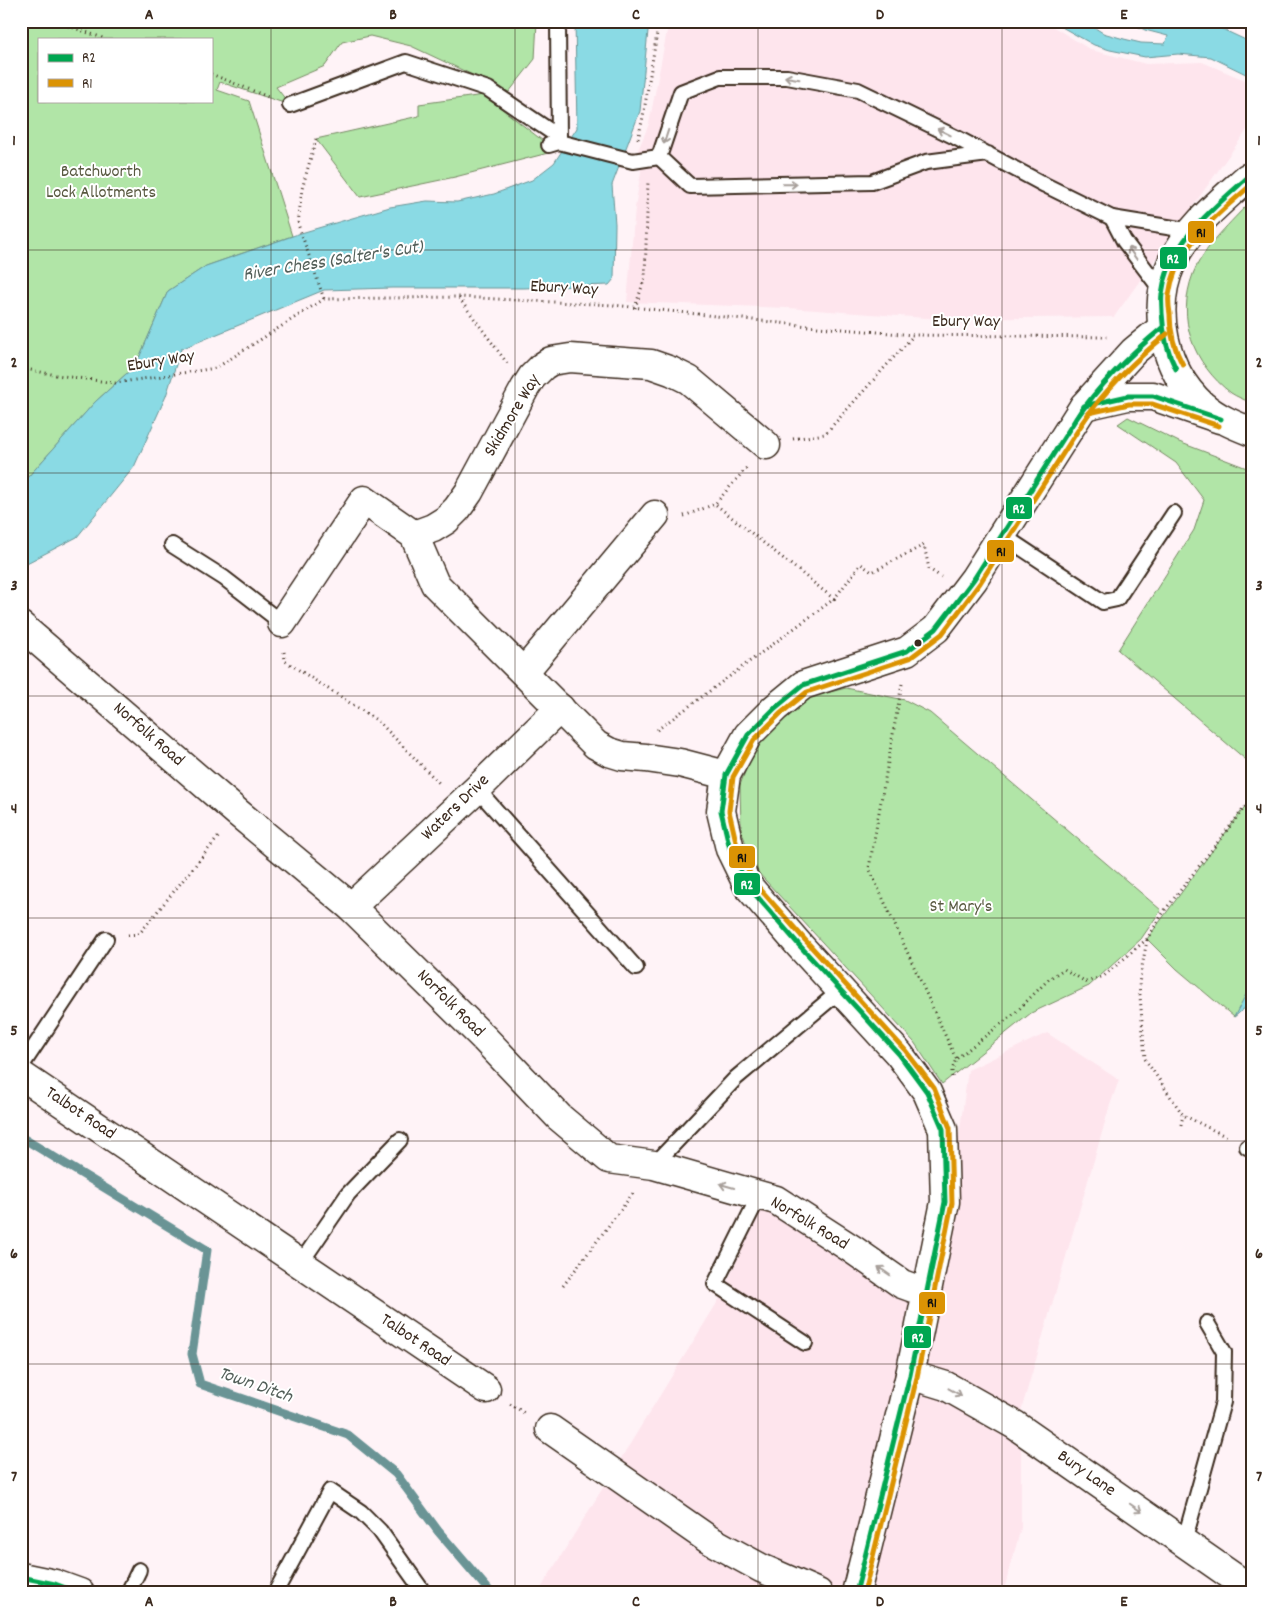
<svg xmlns="http://www.w3.org/2000/svg" width="1273" height="1614" font-family="Dekko,sans-serif">
<style>
.built{fill:#fee5ed}
.green{fill:#b1e5a7;stroke:#768862;fill-rule:evenodd}
.water{fill:#8adae4;stroke:#6a9495}
.lines{fill:none;stroke-linecap:round;stroke-linejoin:round}
.stream{stroke:#6a9495;stroke-width:9}
.lane-casing{stroke:#3b2a1e;stroke-width:18}
.street-casing{stroke:#3b2a1e;stroke-width:31}
.primary-casing{stroke:#3b2a1e;stroke-width:31}
.path{stroke:#3b2a1e;stroke-width:3;stroke-dasharray:1 4;stroke-linecap:butt}
.lane{stroke:#fff;stroke-width:14}
.street{stroke:#fff;stroke-width:28}
.primary{stroke:#fff;stroke-width:28}
.bus-1-casing{stroke:#fff;stroke-width:9}
.bus-2-casing{stroke:#fff;stroke-width:9}
.bus-1{stroke:#00a651;stroke-width:5}
.bus-2{stroke:#db9304;stroke-width:5}
.oneway{stroke:#a79f9a}
.grid{fill:none;stroke:#3b2a1e;stroke-width:1;stroke-opacity:0.55}
.bus-dot{fill:#3b2a1e;stroke:#fff;stroke-width:2}
.labels{text-anchor:middle;dominant-baseline:central;stroke-width:4;stroke-linejoin:round;paint-order:stroke}
.park-label{font-size:18px;fill:#585940;stroke:#fff}
.street-label{font-size:18px;fill:#3b2a1e;stroke:#fff}
.water-label{font-size:19px;font-style:italic;fill:#535f59;stroke:#fff}
.line-badge{stroke:#fff;stroke-width:2}
.badge-label{font-size:14px;text-anchor:middle;font-weight:bold;fill:#fff}
.pale-badge-label{font-size:14px;text-anchor:middle;font-weight:bold;fill:#111}
.neatline{fill:none;stroke:#3b2a1e;stroke-width:2}
.grid-label{font-size:16px;text-anchor:middle;font-weight:bold;fill:#3b2a1e}
</style>
<rect width="100%" height="100%" fill="#fff3f7"/>
<filter id="ink" filterUnits="userSpaceOnUse"><feTurbulence type="fractalNoise" baseFrequency=".02" numOctaves="2"/><feDisplacementMap in="SourceGraphic" scale="10" xChannelSelector="R" yChannelSelector="G"/><feConvolveMatrix kernelMatrix="1 2 1 2 8 2 1 2 1" color-interpolation-filters="sRGB"/></filter>
<g filter="url(#ink)">
<!-- built -->
<g class="built">
<polygon points="669,21 1044,21 1091,50 1146,64 1202,62 1252,83 1252,123 1114,317 940,319 788,308 627,302 635,208 641,172 636,155 649,124"/>
<polygon points="1047,1033 1119,1080 1110,1105 1021,1411 1021,1528 1003,1593 538,1593 720,1298 763,1203 913,1299 934,1321 968,1070"/>
</g>
<!-- green -->
<g class="green">
<path d="M21,21H537L535,59L509,92L411,46L370,36L342,42L325,66L276,87L290,105L220,82L217,90L249,101L292,236L206,266L168,291L136,365L95,402L28,477L21,480ZM39,39H211V101H39Z"/>
<polygon points="484,95 556,151 455,177 360,197 316,139 419,116 419,104"/>
<path d="M1252,203V403C1245,400 1237,397 1231,393C1193,364 1176,319 1193,274C1202,250 1228,225 1245,207Z"/>
<polygon points="1128,417 1179,442 1252,470 1252,765 1118,650 1194,530 1204,500 1176,463 1118,424"/>
<polygon points="846,688 905,700 930,713 1161,910 1141,939 1089,986 1031,1013 942,1084 914,1042 754,868 741,829 740,785 753,751 781,714 810,697"/>
<polygon points="1252,797 1252,1002 1234,1017 1177,969 1147,939"/>
</g>
<!-- water -->
<g class="water">
<polygon points="575,21 649,21 640,111 612,185 615,224 614,279 609,285 524,288 392,288 324,290 181,349 166,396 134,467 77,537 21,566 21,480 28,477 95,402 136,365 168,291 206,266 301,233 390,207 427,201 457,202 494,194 532,180 554,163 577,128"/>
<polygon points="1051,21 1084,21 1103,33 1124,39 1141,43 1165,44 1168,36 1145,30 1127,21 1205,21 1252,43 1252,77 1211,57 1178,54 1145,57 1110,50 1094,45"/>
<polygon points="1252,983 1252,1002 1234,1017"/>
</g>
<g class="lines">
<!-- stream -->
<polyline class="stream" points="21,1137 207,1250 192,1354 200,1384 348,1435 396,1474 438,1531 491,1593"/>
<!-- lane casing -->
<g class="lane-casing">
<g id="lane">
<polyline points="558,21 559,142"/>
<polyline points="290,105 406,62 488,89 559,137"/>
<polyline points="549,145 559,142 633,161 659,157"/>
<polyline points="988,154 926,162 872,182 690,186 659,157 681,92 720,77 787,77 858,90 955,137 1045,185 1112,218"/>
<polyline points="1162,291 1124,241 1112,218 1192,231"/>
<polyline points="1002,535 1103,602 1117,599 1174,513"/>
<polyline points="172,545 224,578 282,623"/>
<polyline points="477,789 636,968"/>
<polyline points="21,1067 106,939"/>
<polyline points="1247,1147 1252,1149"/>
<polyline points="654,1165 736,1078 841,990"/>
<polyline points="759,1196 715,1284 805,1343"/>
<polyline points="300,1264 348,1194 400,1140"/>
<polyline points="1184,1542 1223,1402 1224,1352 1207,1323"/>
<polyline points="128,1593 139,1570"/>
<polyline points="275,1593 330,1491 361,1512 380,1531 424,1593"/>
</g>
</g>
<!-- street casing -->
<g class="street-casing">
<g id="street">
<polyline points="1084,406 1128,396 1153,396 1220,419"/>
<polyline points="414,535 433,528 446,520 457,509 469,492 525,388 532,377 543,366 551,361 570,358 651,364 671,371 689,380 766,445"/>
<polyline points="282,623 364,500 414,535 435,584 596,745 609,752 622,756 646,758 680,763 726,775"/>
<polyline points="21,626 238,813 351,907 484,1038 559,1117 609,1159 654,1165 776,1200 852,1249 902,1284 927,1293"/>
<polyline points="524,672 655,515"/>
<polyline points="351,907 477,789 560,708"/>
<polyline points="21,1075 486,1389"/>
<polyline points="910,1375 946,1386 1015,1425 1252,1590"/>
<polyline points="550,1429 708,1539 761,1568 818,1593"/>
<polyline points="21,1577 55,1584 80,1593"/>
<polyline points="856,1593 910,1375 945,1202 943,1129 927,1092 899,1054 800,946 748,886 730,849 721,811 726,775 748,735 775,708 803,685 907,651 936,629 974,579 1084,406 1134,351 1162,328"/>
</g>
</g>
<!-- primary casing -->
<g class="primary-casing">
<path id="primary" d="M1252,178H1247C1219,203 1188,228 1172,262C1150,310 1164,370 1202,405C1217,418 1234,425 1252,432"/>
</g>
<!-- path -->
<g class="path">
<polyline points="54,21 106,39"/>
<polyline points="211,74 271,98"/>
<polyline points="316,139 302,189 298,224 324,299"/>
<polyline points="638,139 643,117 659,21"/>
<polyline points="459,298 507,363"/>
<polyline points="635,308 645,277 648,180"/>
<polyline points="21,368 56,375 115,383 216,368 324,299 458,297 613,305 818,327 914,335 1107,337"/>
<polyline points="793,439 825,434 913,336"/>
<polyline points="684,516 715,504 748,466"/>
<polyline points="834,599 861,564 872,572 924,545 929,569 941,577"/>
<polyline points="284,652 285,661 378,721 440,784"/>
<polyline points="902,684 869,868 956,1059"/>
<polyline points="657,730 834,599 715,504"/>
<polyline points="128,935 139,934 220,835"/>
<polyline points="1147,940 1139,983 1145,1059 1183,1115 1229,1138"/>
<polyline points="952,1077 952,1070 956,1059 1015,1013 1049,979 1064,969 1086,982 1104,976 1147,939 1165,910 1252,798"/>
<polyline points="1181,1125 1183,1115"/>
<polyline points="563,1286 634,1192"/>
<polyline points="510,1404 526,1414"/>
</g>
<!-- lane -->
<use href="#lane" class="lane"/>
<!-- street -->
<use href="#street" class="street"/>
<!-- primary -->
<use href="#primary" class="primary"/>
<!-- bus-1 casing -->
<g class="bus-1-casing">
<g id="bus-1">
<path d="M1176,369C1167,352 1163,333 1162,313C1162,307 1161,300 1162,294C1168,244 1212,209 1247,178H1252"/>
<path d="M1076,419C1100,384 1129,355 1162,328"/>
<polyline points="21,1577 55,1584 79,1593"/>
<polyline points="856,1593 910,1375 945,1202 943,1129 927,1092 899,1054 800,946 748,886 730,849 721,811 726,775 748,735 775,708 803,685 907,651 936,629 974,579 1084,406 1128,396 1153,396 1221,419"/>
</g>
</g>
<!-- bus-2 casing -->
<g class="bus-2-casing">
<g id="bus-2">
<path d="M1183,365C1174,349 1170,332 1170,314C1169,308 1168,301 1169,295C1175,248 1217,214 1250,186H1252"/>
<path d="M1082,423C1106,389 1135,360 1167,334"/>
<polyline points="864,1593 917,1377 952,1203 950,1128 934,1088 905,1050 806,941 754,882 737,846 729,811 733,777 754,740 780,714 807,692 910,658 942,634 980,583 1089,413 1129,404 1152,404 1219,426"/>
</g>
</g>
<!-- bus-1 -->
<use href="#bus-1" class="bus-1"/>
<!-- bus-2 -->
<use href="#bus-2" class="bus-2"/>
</g>
<!-- one-way arrows -->
<defs><path id="oneway-shaft" d="M-6 0H5M1.5-3L5.5 0L1.5 3" fill="none" stroke-width="1.6" stroke-linecap="round" stroke-linejoin="round" transform="scale(1.25)"/></defs>
<g class="oneway">
<use href="#oneway-shaft" transform="translate(792 78) rotate(-171)"/>
<use href="#oneway-shaft" transform="translate(944 132) rotate(-154)"/>
<use href="#oneway-shaft" transform="translate(666 137) rotate(108)"/>
<use href="#oneway-shaft" transform="translate(790 184) rotate(-1)"/>
<use href="#oneway-shaft" transform="translate(1132 253) rotate(-126)"/>
<use href="#oneway-shaft" transform="translate(727 1186) rotate(-164)"/>
<use href="#oneway-shaft" transform="translate(884 1271) rotate(-145)"/>
<use href="#oneway-shaft" transform="translate(955 1392) rotate(29)"/>
<use href="#oneway-shaft" transform="translate(1136 1508) rotate(35)"/>
</g>
</g>
<!-- grid -->
<path class="grid" d="M271,21V1593M515,21V1593M758,21V1593M1002,21V1593M21,250H1252M21,473H1252M21,696H1252M21,918H1252M21,1141H1252M21,1364H1252"/>
<!-- markers -->
<circle class="bus-dot" cx="918" cy="643" r="4.5"/>
<g class="labels">
<!-- park labels -->
<g class="park-label">
<text x="101" y="172">Batchworth<tspan x="101" dy="21">Lock Allotments</tspan></text>
<text x="961" y="907">St Mary's</text>
</g>
<!-- street labels -->
<g class="street-label">
<text transform="translate(564 289) rotate(3)">Ebury Way</text>
<text x="966" y="322">Ebury Way</text>
<text transform="translate(161 362) rotate(-9)">Ebury Way</text>
<text transform="translate(513 416) rotate(-59)">Skidmore Way</text>
<text transform="translate(148 735) rotate(41)">Norfolk Road</text>
<text transform="translate(456 808) rotate(-44)">Waters Drive</text>
<text transform="translate(450 1004) rotate(45)">Norfolk Road</text>
<text transform="translate(80 1114) rotate(34)">Talbot Road</text>
<text transform="translate(809 1224) rotate(31)">Norfolk Road</text>
<text transform="translate(415 1341) rotate(34)">Talbot Road</text>
<text transform="translate(1086 1474) rotate(35)">Bury Lane</text>
</g>
<!-- water labels -->
<g class="water-label">
<text transform="translate(333 262) rotate(-9)">River Chess (Salter's Cut)</text>
<text transform="translate(255 1386) rotate(19)">Town Ditch</text>
</g>
</g>
<g class="line-badge">
<rect x="1187" y="220" width="28" height="24" rx="5" fill="#db9304"/>
<rect x="1159" y="246" width="29" height="24" rx="5" fill="#00a651"/>
<rect x="1005" y="496" width="28" height="24" rx="5" fill="#00a651"/>
<rect x="986" y="539" width="29" height="24" rx="5" fill="#db9304"/>
<rect x="728" y="845" width="28" height="24" rx="5" fill="#db9304"/>
<rect x="733" y="872" width="28" height="24" rx="5" fill="#00a651"/>
<rect x="918" y="1291" width="28" height="24" rx="5" fill="#db9304"/>
<rect x="903" y="1325" width="29" height="24" rx="5" fill="#00a651"/>
</g>
<g class="badge-label">
<text x="1173" y="263">R2</text>
<text x="1019" y="513">R2</text>
<text x="747" y="889">R2</text>
<text x="918" y="1342">R2</text>
</g>
<g class="pale-badge-label">
<text x="1201" y="237">R1</text>
<text x="1001" y="556">R1</text>
<text x="742" y="862">R1</text>
<text x="932" y="1307">R1</text>
</g>
<!-- margin -->
<rect width="1273" height="1614" fill="none" stroke="#fff" stroke-width="55"/>
<!-- legend -->
<rect x="38" y="38" width="175" height="65" fill="#ffffff" stroke="#b1aaa5"/>
<rect x="48" y="54" width="25" height="8" fill="#00a651" stroke="#b1aaa5"/>
<text x="82" y="62" font-size="15" fill="#3b2a1e">R2</text>
<rect x="48" y="79" width="25" height="8" fill="#db9304" stroke="#b1aaa5"/>
<text x="82" y="88" font-size="15" fill="#3b2a1e">R1</text>
<rect x="28" y="28" width="1218" height="1558" class="neatline"/>
<g class="grid-label">
<text x="149" y="19">A</text>
<text x="393" y="19">B</text>
<text x="636" y="19">C</text>
<text x="880" y="19">D</text>
<text x="1124" y="19">E</text>
<text x="14" y="145">1</text>
<text x="1259" y="145">1</text>
<text x="14" y="367">2</text>
<text x="1259" y="367">2</text>
<text x="14" y="590">3</text>
<text x="1259" y="590">3</text>
<text x="14" y="813">4</text>
<text x="1259" y="813">4</text>
<text x="14" y="1035">5</text>
<text x="1259" y="1035">5</text>
<text x="14" y="1258">6</text>
<text x="1259" y="1258">6</text>
<text x="14" y="1481">7</text>
<text x="1259" y="1481">7</text>
<text x="149" y="1606">A</text>
<text x="393" y="1606">B</text>
<text x="636" y="1606">C</text>
<text x="880" y="1606">D</text>
<text x="1124" y="1606">E</text>
</g>
</svg>
